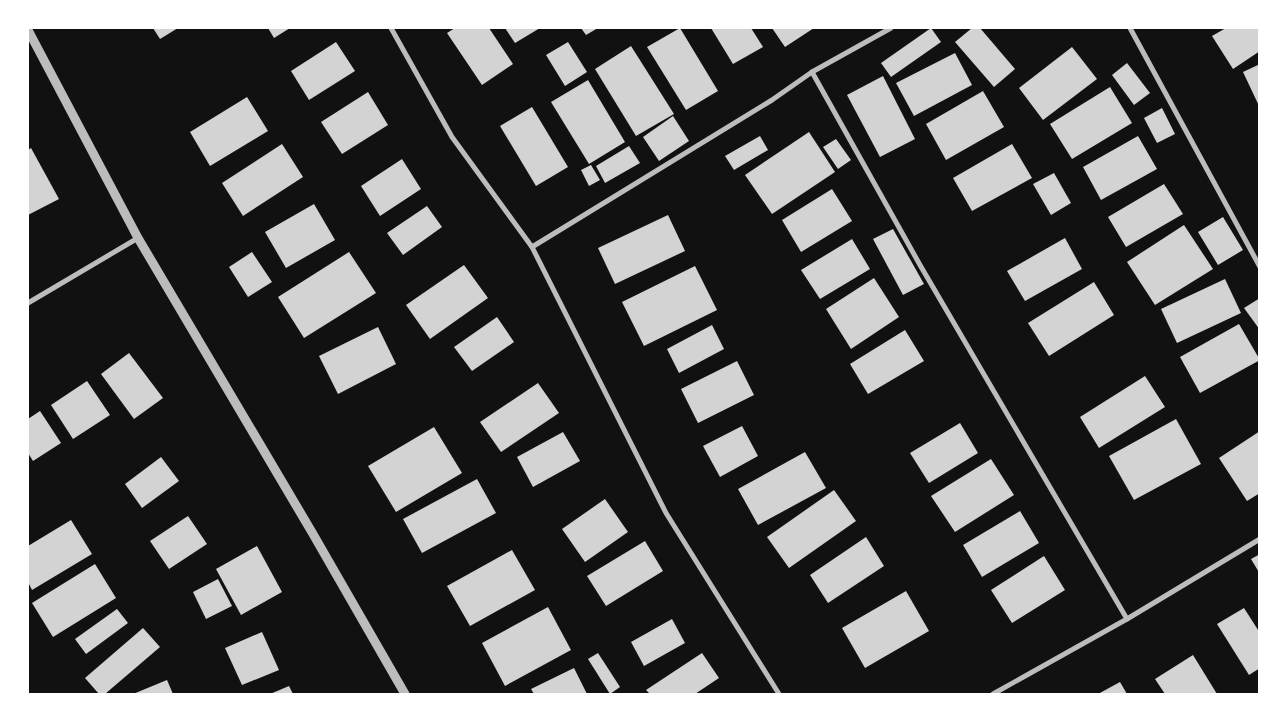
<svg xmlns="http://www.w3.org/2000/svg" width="1287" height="722" font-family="Bitter,serif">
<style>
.building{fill:#d3d3d3}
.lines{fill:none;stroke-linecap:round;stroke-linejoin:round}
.minor{stroke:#bcbcbc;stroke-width:5}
.tertiary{stroke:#bcbcbc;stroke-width:9}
</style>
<rect width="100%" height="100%" fill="#111"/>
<!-- building -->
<g class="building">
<polygon points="153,28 178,28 160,39"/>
<polygon points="268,28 290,28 274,38"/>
<polygon points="455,28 489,28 513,64 482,85 447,33"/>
<polygon points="505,28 540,28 515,43"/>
<polygon points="581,28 598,28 586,35"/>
<polygon points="680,28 718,91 686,110 647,47"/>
<polygon points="711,28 751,28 763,47 733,64"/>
<polygon points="772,28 814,28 785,47"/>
<polygon points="931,28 941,42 891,77 881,63"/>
<polygon points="972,28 980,28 1015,69 994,87 955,42"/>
<polygon points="1226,28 1260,28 1260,51 1233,69 1212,36"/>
<polygon points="336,42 355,71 309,100 291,71"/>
<polygon points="568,42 587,72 565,86 546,55"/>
<polygon points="631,46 674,114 636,136 595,69"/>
<polygon points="1072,47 1097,79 1043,120 1019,88"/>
<polygon points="955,53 972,85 914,116 896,83"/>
<polygon points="1127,63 1150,93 1134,105 1112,75"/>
<polygon points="1260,64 1260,108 1243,72"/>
<polygon points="883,76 915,139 880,157 847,95"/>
<polygon points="588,80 625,142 589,164 551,102"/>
<polygon points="1110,87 1132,123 1072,159 1050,124"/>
<polygon points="983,91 1004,127 946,160 926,124"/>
<polygon points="368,92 388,125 342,154 321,122"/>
<polygon points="247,97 268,131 210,166 190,132"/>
<polygon points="532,107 568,167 536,186 500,126"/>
<polygon points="1162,108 1175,134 1157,143 1144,118"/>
<polygon points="673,116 689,141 659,161 643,137"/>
<polygon points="809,132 835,172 772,214 745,175"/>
<polygon points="760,136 768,150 734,170 725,156"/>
<polygon points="1138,136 1157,169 1101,200 1083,167"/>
<polygon points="836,139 851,160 838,169 823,147"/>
<polygon points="282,144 303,177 243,216 222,183"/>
<polygon points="1012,144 1032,178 972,211 953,178"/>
<polygon points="629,146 640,163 605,183 596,166"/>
<polygon points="31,148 59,199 28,215 28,150"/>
<polygon points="402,159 421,189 380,216 361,186"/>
<polygon points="591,165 600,180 589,186 581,170"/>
<polygon points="1054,173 1071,203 1051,215 1033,184"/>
<polygon points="1164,184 1183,214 1126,247 1108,217"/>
<polygon points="832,189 852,221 801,252 782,220"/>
<polygon points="314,204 335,240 286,268 265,232"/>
<polygon points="427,206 442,227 403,255 387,233"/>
<polygon points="668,215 685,251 615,284 598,248"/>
<polygon points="1223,217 1243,250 1218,265 1198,232"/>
<polygon points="1184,225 1213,269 1155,305 1127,262"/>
<polygon points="893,229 924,284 903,295 873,239"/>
<polygon points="1065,238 1082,269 1025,301 1007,271"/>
<polygon points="852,239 870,269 820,299 801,270"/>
<polygon points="252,252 272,282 248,297 229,267"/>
<polygon points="349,252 376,293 304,338 278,297"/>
<polygon points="464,265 488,298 430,339 406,305"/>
<polygon points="695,266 717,310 644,346 622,302"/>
<polygon points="874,278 899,317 851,349 826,309"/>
<polygon points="1225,279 1241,313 1177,343 1161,309"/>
<polygon points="1094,282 1114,315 1049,356 1028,323"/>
<polygon points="1260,298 1260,330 1244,308"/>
<polygon points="497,317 514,342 472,371 454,347"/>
<polygon points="1239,324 1260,360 1200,393 1180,357"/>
<polygon points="712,325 724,349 679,373 667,349"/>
<polygon points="378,327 396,364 338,394 319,356"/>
<polygon points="905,330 924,361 868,394 850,364"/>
<polygon points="129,353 163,398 134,419 101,374"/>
<polygon points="737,361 754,395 698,423 681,389"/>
<polygon points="1145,376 1165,407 1099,448 1080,417"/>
<polygon points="87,381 110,415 73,439 51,405"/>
<polygon points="538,383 559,413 501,452 480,422"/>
<polygon points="40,411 61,443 33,461 28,453 28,419"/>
<polygon points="1176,419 1201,464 1134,500 1109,456"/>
<polygon points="960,423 978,453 929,483 910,453"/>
<polygon points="742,426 758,456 720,477 703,446"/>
<polygon points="434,427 462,473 396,512 368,466"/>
<polygon points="1260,431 1260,493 1247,501 1219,458"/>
<polygon points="563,432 580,461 533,487 517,457"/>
<polygon points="805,452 826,488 758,525 738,489"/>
<polygon points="161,457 179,481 142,508 125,484"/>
<polygon points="991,459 1014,495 955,532 931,496"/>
<polygon points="477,479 496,513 422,553 403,519"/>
<polygon points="834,490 856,521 789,568 767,537"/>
<polygon points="605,499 628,532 585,562 562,529"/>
<polygon points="1020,511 1039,543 982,577 963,545"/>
<polygon points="188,516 207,544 169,569 150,541"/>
<polygon points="71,520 92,554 32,590 28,582 28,546"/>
<polygon points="866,537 884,566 828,603 810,575"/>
<polygon points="645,541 663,571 606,606 587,576"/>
<polygon points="257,546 282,592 241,615 216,569"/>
<polygon points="512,550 535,590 470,626 447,586"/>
<polygon points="1260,554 1260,574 1251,559"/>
<polygon points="1044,556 1065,590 1012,623 991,590"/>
<polygon points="95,564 116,598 53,637 32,603"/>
<polygon points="218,579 232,606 206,619 193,592"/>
<polygon points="906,591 929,631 865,668 842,628"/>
<polygon points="548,607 571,650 505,686 482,643"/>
<polygon points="1244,608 1260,633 1260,668 1249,675 1217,624"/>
<polygon points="117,609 128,623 86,654 75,639"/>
<polygon points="672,619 685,643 644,666 631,642"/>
<polygon points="143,628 160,647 105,694 99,694 85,678"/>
<polygon points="262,632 279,670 242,685 225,648"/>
<polygon points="598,653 620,687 610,694 588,659"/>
<polygon points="702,653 719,678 695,694 650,694 646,690"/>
<polygon points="1193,655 1217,694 1165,694 1155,679"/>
<polygon points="574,668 587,694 534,694 531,689"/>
<polygon points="167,680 173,694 133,694"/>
<polygon points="1120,682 1127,694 1098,694"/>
<polygon points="289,686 293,694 270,694"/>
</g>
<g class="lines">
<!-- minor -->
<g class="minor">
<polyline points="391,28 452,137 532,247 666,513 779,694"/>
<polyline points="1130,28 1260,267"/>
<polyline points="812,72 920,265 1127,619"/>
<polyline points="532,247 772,100 812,72 891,28"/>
<polyline points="28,303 138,238"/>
<polyline points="993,694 1127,619 1260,539"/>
</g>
<!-- tertiary -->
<polyline class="tertiary" points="28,30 138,238 313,534 405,694"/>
</g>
<!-- border -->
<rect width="1287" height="722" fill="none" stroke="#ffffff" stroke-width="58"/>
</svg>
